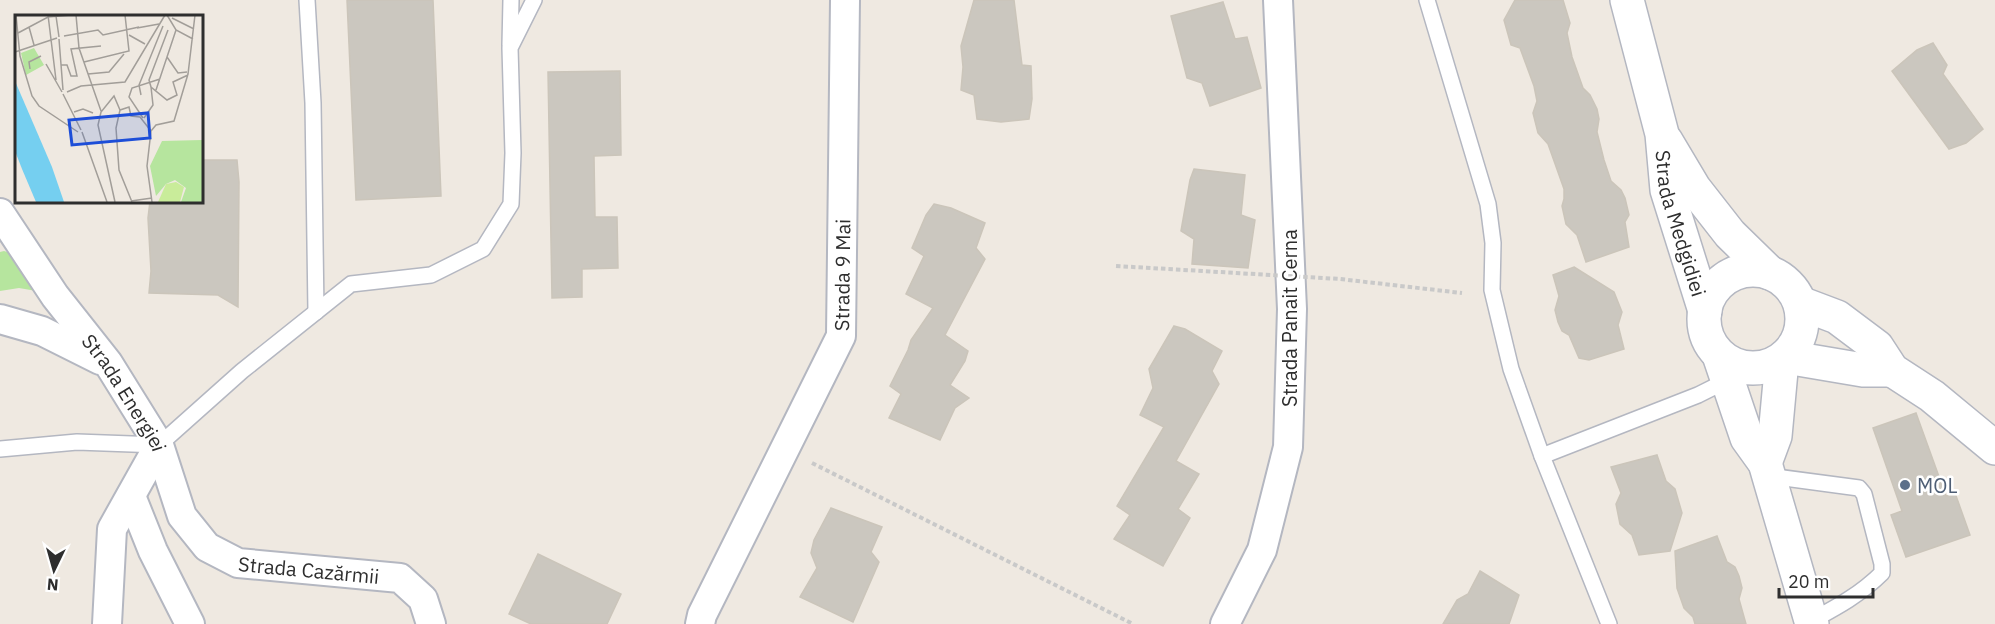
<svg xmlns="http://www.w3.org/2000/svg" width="1995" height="624" font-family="'IBM Plex Sans',sans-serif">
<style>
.green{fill:#b6e59e}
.building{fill:#cbc7bf;stroke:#cbc5ba;stroke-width:1.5}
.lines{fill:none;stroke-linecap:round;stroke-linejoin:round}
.service-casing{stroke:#b4b7c1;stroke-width:18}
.minor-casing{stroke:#b4b7c1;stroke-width:32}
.tertiary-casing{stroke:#b4b7c1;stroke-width:36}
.secondary-casing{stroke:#b4b7c1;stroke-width:36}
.path{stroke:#c9c9c9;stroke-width:4;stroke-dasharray:4.5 3;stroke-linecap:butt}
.service{stroke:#fff;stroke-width:15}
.minor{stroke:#fff;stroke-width:28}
.tertiary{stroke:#fff;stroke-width:33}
.secondary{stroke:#fff;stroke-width:33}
.path-bridge{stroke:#c9c9c9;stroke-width:4;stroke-dasharray:4.5 3;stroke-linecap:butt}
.service-dot{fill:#5c6f8a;stroke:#fff;stroke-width:2}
.labels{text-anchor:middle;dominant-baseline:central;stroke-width:5;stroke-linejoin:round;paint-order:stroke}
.street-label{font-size:20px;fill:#2e2e2e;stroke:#fff}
.service-label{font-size:20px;fill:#4e5e75;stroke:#fff;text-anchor:start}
.inset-road{fill:none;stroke:#a29e99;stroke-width:1.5}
.view{fill:#1d4ed8;fill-opacity:0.15;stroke:#1d4ed8;stroke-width:3}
.inset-edge{fill:none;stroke:#2e2e2e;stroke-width:3}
</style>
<rect width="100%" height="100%" fill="#efe9e1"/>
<!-- green -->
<polygon class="green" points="4,251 38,262 48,293 19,288 0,291 0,252"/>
<!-- building -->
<g class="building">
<polygon points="347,0 433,0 441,196 356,200"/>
<polygon points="974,0 1014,0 1022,65 1031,66 1032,99 1029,119 1001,122 977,119 974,95 961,90 963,67 961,46"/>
<polygon points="1515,0 1563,0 1570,23 1567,33 1572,57 1583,88 1590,95 1597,109 1599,119 1597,132 1604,160 1611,181 1621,190 1625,198 1629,215 1625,222 1629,247 1586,262 1577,235 1566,224 1562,206 1564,199 1564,189 1548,144 1538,133 1533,113 1537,101 1534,86 1520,48 1511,45 1504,20"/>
<polygon points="1223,2 1235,39 1247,37 1261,88 1210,106 1202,83 1187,78 1171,16"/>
<polygon points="1933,43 1947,65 1943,74 1983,129 1966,143 1949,149 1892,71 1917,50"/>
<polygon points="620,71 621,155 594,156 595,217 617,217 618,268 582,269 582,297 552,298 548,72"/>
<polygon points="201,160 237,160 239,182 238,307 218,295 149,293 151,271 148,218 150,201 201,201"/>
<polygon points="1194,169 1245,175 1241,215 1255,220 1248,268 1192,264 1194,239 1181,231 1190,180"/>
<polygon points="934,204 951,208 985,223 976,248 985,259 945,335 968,351 965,361 950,385 969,398 955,408 940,440 889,418 901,394 890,386 908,350 911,340 933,308 906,294 924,256 912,248 926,215"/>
<polygon points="1574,267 1614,292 1622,312 1618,325 1624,349 1589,360 1579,358 1569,335 1562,331 1558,322 1555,310 1559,296 1553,275"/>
<polygon points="1174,326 1185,329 1222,351 1212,371 1219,384 1176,461 1199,474 1178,509 1190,518 1163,566 1114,539 1130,515 1117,506 1164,427 1140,415 1153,388 1149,369"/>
<polygon points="1916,413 1946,496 1955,493 1970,535 1906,557 1891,515 1902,511 1873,428"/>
<polygon points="1657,455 1666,481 1675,489 1682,513 1670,551 1639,555 1632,535 1620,524 1616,504 1621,493 1611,467"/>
<polygon points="831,508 882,527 871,552 879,562 853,622 800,597 817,568 811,553 814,540"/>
<polygon points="1717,536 1727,562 1735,567 1739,576 1742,588 1739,599 1746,624 1695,624 1693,617 1684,608 1677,588 1675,551"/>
<polygon points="538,554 621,594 607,624 531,624 509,614"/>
<polygon points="1480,571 1519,595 1509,624 1443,624 1457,600 1468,594"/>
</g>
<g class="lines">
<!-- service casing -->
<g class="service-casing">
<g id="service">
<polyline points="307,0 313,103 316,312"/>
<polyline points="1427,0 1488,204 1493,243 1492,290 1511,369 1542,456 1609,624"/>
<polyline points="510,45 511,0"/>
<polyline points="0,449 77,442 159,445 242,371 351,284 431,275 483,249 511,204 513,153 510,48 534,0"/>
<polyline points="1542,456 1698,395 1750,369"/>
<path d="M1769,476L1859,488L1864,494L1882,564V573C1861,594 1837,607 1811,621"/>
</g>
</g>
<!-- minor casing -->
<g class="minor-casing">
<g id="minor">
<path id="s1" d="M0,213L55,296L108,363L159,445L182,516L207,547L238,563L400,578L423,599L431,624"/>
<polyline points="0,319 42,331 100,360"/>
<polyline points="131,496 153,551 190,624"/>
<polyline points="107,624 112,529 159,445"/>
<path id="s2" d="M700,624L702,615L841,336L845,0"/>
<polyline points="1225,624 1262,550 1288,447 1292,309 1278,0"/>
</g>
</g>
<!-- tertiary casing -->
<g class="tertiary-casing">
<g id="tertiary">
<polyline points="1800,303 1837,317 1877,347 1892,370 1932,396 1995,448"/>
<polyline points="1786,357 1863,370 1892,370"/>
</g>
</g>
<!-- secondary casing -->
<g class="secondary-casing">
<g id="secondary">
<path id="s3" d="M1627,0L1662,134L1667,190L1705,311"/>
<polyline points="1666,141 1694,188 1730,234 1770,273"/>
<circle cx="1753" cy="319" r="49"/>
<polyline points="1719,355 1747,438 1765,463 1812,624"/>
<polyline points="1765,463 1775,436 1782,360"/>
</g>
</g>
<!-- path -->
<polyline class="path" points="812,463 1133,624"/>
<!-- service -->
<use href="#service" class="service"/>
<!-- minor -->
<use href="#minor" class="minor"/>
<!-- tertiary -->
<use href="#tertiary" class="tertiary"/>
<!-- secondary -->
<use href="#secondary" class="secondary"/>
<!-- path-bridge -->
<polyline class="path-bridge" points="1116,266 1340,279 1462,293"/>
</g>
<!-- markers -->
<circle class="service-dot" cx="1905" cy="485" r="6"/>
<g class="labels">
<!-- street labels -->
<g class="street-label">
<text stroke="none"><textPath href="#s3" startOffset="230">Strada Medgidiei</textPath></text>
<text stroke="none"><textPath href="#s2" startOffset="382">Strada 9 Mai</textPath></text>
<text transform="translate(1289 318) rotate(-90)">Strada Panait Cerna</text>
<text stroke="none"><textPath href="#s1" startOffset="219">Strada Energiei</textPath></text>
<text stroke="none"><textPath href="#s1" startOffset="502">Strada Cazărmii</textPath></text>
</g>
<!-- service labels -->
<g class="service-label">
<text x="1917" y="485">MOL</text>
</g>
</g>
<!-- overview -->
<g transform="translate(15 15)">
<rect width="188" height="188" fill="#efe9e1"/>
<path d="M19,33L29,50L11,60L6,38ZM187,125V187H166L171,173L160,165L151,169L141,181L135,151L147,126Z" fill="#b6e59e"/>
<path d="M161,167L169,172L165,187H143L151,169Z" fill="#c9ec9a"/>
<path d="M0,66L37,152L49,187H21L7,154L0,136Z" fill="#75cff0"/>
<path class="inset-road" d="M1,0L5,41L17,81L24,91L63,117M33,0L41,65M61,0L64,33L86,96M152,0L161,15L178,24M41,1L44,22M157,3L179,14M14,12L19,30M122,13L144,9M153,15L134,65L136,72L152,85L162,80L158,67L173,60M3,18L33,2L56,0M114,20L130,29M49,21L83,15L88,20L124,12M44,24L48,75M0,37L42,23M152,42L163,58L172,57M69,47L114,36L110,0M31,49L47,77M46,50H52L56,61H62L56,34L86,31M15,54L14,47L26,41M73,59L94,57L109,39M141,75L161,15M52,77L66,71L110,67L150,0M48,79L66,115M126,80L124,70L148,11M105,95L101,113L104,155L117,187M59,97L68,94L78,98M128,103L114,82L117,73L145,64M129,103L138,90L136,72M136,116L141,110L159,106L173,59L180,0M67,117L92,187M116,186L137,183M100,187L83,110L86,97L99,81L105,95L114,92L116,101L125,102L136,116L132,151L137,187"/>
<path class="view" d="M133,98L135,123L57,130L54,105Z"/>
<rect width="188" height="188" class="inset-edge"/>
</g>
<!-- north arrow -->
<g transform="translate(54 570) rotate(185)" stroke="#ffffff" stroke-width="4.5" paint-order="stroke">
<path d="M0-4.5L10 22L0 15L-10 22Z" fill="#2e2e2e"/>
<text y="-9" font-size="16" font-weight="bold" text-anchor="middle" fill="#2e2e2e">N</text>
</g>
<!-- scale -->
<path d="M1779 588v9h94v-9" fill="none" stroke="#2e2e2e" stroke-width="3"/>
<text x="1788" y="588" font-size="18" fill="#2e2e2e" stroke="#ffffff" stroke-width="4.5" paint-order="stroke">20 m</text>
</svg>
